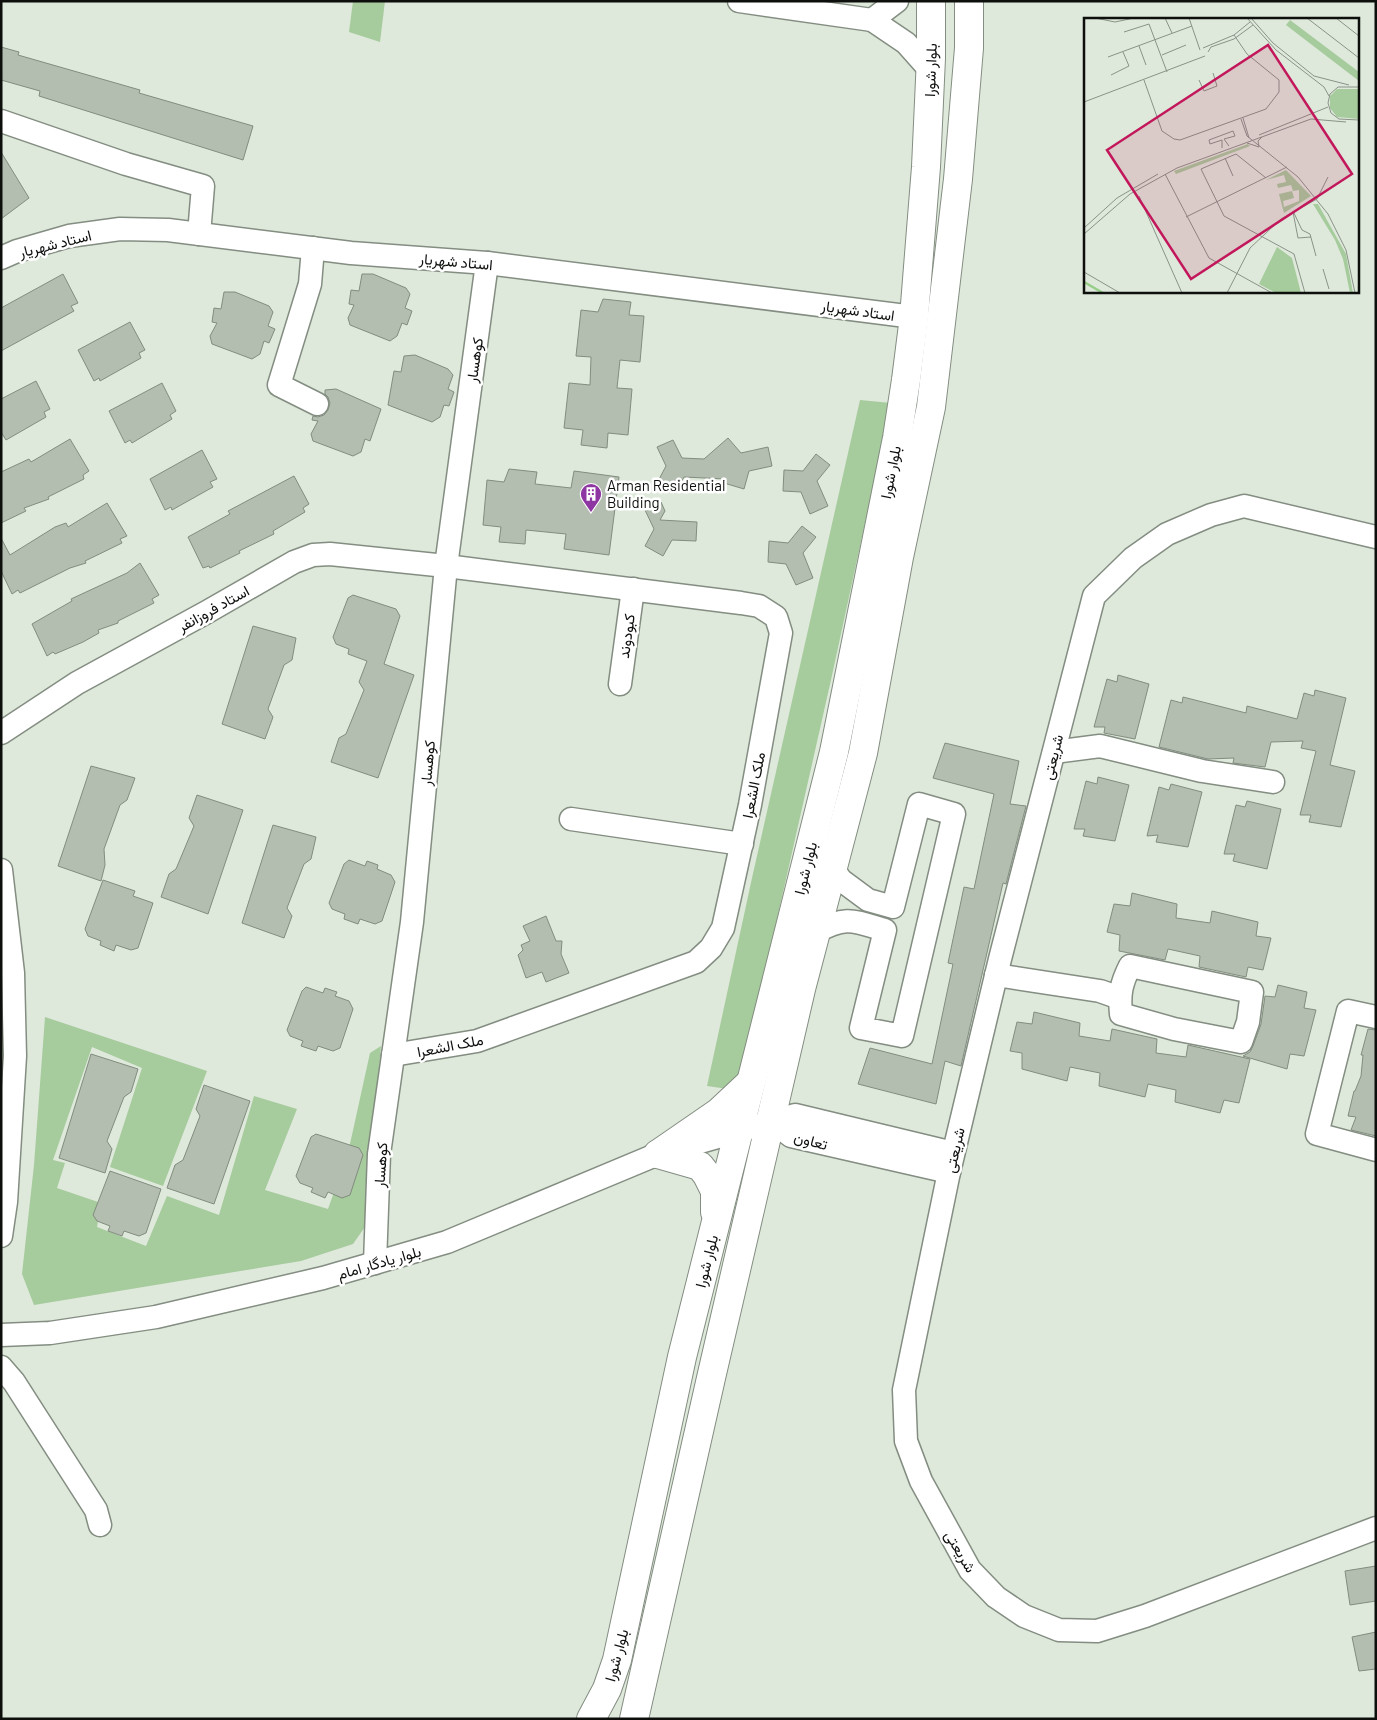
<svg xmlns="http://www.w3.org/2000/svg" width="1377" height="1720" font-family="Barlow,Vazirmatn,sans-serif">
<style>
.green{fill:#a6cb9c}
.building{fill:#b3beb0;stroke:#828c7f}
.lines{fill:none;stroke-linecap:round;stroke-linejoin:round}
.minor-casing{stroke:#838d81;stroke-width:25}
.major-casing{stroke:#838d81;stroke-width:30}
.minor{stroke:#fff;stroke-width:22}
.major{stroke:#fff;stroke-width:28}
.labels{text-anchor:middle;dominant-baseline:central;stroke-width:5;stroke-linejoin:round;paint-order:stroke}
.street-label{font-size:15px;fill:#0c0f0b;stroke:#fff}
.poi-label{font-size:15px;fill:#0c0f0b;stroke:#fff;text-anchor:start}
.inset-river{fill:none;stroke:#96cd87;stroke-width:2.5}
.inset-road{fill:none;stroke:#8a9288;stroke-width:1}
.view{fill:#c2185b;fill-opacity:0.15;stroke:#c2185b;stroke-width:2.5}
.inset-edge{fill:none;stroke:#0c0f0b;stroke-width:2.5}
</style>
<rect width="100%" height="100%" fill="#dee9db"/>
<!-- green -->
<g class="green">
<polygon points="353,1 385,1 380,42 349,32"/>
<polygon points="860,400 891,403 831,680 758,1003 735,1090 707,1086 752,878"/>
<polygon points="45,1017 207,1071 163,1186 110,1167 142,1068 92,1047 53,1160 65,1163 57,1188 101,1203 97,1227 146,1246 167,1196 219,1215 254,1096 297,1109 265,1190 328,1209 348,1153 370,1053 381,1046 367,1224 353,1244 301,1261 34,1305 22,1274 34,1165"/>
</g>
<!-- building -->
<g class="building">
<polygon points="1,47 19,52 18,55 140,90 139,93 253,126 243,160 39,96 40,91 1,80"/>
<polygon points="1,152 29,198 1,219"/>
<polygon points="63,274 78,303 71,306 74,311 1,351 1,308"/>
<polygon points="362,274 373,274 406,288 410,294 405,308 412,311 407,325 402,323 397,336 390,341 350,325 348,318 354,305 349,304 351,290 359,291"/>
<polygon points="224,292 235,292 269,306 273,312 268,326 275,329 269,343 264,341 260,354 252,359 212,344 210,336 217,323 212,322 214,308 221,309"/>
<polygon points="603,299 631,302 629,315 644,316 640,362 620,360 617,388 632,389 628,435 608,433 607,448 581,445 583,430 564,428 569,383 590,385 591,357 576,356 581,310 598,312"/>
<polygon points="130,322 145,350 139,353 141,358 100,381 99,378 94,381 78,350"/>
<polygon points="415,355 448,369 453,375 448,389 454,392 449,406 444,405 440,417 432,422 388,405 394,371 401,372 404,356"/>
<polygon points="36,381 50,409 44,412 46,417 6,440 1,432 1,399"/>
<polygon points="162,383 176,411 170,415 172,419 132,443 130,440 125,443 109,411"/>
<polygon points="336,389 381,409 370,441 365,439 361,452 353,456 313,441 311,434 318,421 312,420 313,416 318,417 324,415 328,410 330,403 328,397 325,394 325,390"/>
<polygon points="728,438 741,453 768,447 772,466 749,471 744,489 724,483 725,479 684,477 675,493 657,483 666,466 657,447 673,440 682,458 704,459"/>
<polygon points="70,439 89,471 83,475 84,479 48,497 49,499 24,508 26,511 1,523 1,472 29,459 31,462"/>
<polygon points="202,450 217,479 210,482 213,487 172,510 171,507 165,510 150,479"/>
<polygon points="816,454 830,465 817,481 828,506 810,514 801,492 783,491 784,470 803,471"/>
<polygon points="509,469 537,472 535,484 571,488 574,471 619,477 609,555 564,549 566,534 526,530 525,544 499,542 501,527 483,525 487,480 504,482"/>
<polygon points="294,476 309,504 303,508 305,512 273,531 274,534 239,551 240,553 210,568 209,566 203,568 188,537 230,514 228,511"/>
<polygon points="661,502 665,511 660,520 697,522 696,541 672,540 663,556 645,546 654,529 645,510"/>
<polygon points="107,503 127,536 120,539 122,543 85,561 86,563 70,568 20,593 18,590 12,594 1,571 1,538 10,555 55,527 66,523 68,527"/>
<polygon points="802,526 816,537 803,553 813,578 796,585 786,564 768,562 769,541 788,543"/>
<polygon points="140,563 159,595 152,599 154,603 118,621 118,623 98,630 99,633 83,642 55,654 53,652 47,656 32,624 72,601 71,599 127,573"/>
<polygon points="353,595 396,609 400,616 384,664 414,675 378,778 331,762 339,738 346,734 364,690 359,682 367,661 348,654 349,649 336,644 333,637 348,598"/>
<polygon points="253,626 296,638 292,660 284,665 268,709 273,717 265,739 222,724"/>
<polygon points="1118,675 1149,684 1135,739 1104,733 1105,727 1094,727 1107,679 1117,682"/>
<polygon points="1315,690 1346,698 1330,765 1355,771 1341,827 1309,822 1311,815 1300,815 1316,751 1301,748 1303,741 1271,742 1265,767 1233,763 1234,758 1208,759 1159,747 1171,700 1182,703 1183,697 1246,713 1247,706 1297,719 1304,693 1314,696"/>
<polygon points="945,743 1019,761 1010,804 1026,806 1006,884 1003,883 961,1066 945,1061 936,1104 858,1084 870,1048 932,1064 953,964 948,963 964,887 974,889 994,794 933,778"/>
<polygon points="91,766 135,778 127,800 120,805 104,849 105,865 101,881 58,866"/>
<polygon points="1098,777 1129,785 1115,841 1083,836 1085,829 1074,829 1086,781 1097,784"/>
<polygon points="1171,784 1202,792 1188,847 1156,842 1158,835 1147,836 1159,787 1169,790"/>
<polygon points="197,795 243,810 208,914 161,897 169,874 176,869 194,826 189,818"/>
<polygon points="1247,801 1281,809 1267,869 1233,861 1235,854 1224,854 1236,805 1245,807"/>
<polygon points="273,825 316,837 311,859 304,864 287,908 292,916 284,938 242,923"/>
<polygon points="349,860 365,866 367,861 378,865 377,869 391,875 395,882 382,921 375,924 360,919 358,924 344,919 345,914 332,909 329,903 344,864"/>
<polygon points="103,880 135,891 133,896 153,903 138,948 131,950 116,945 114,951 100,945 101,941 88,936 85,929"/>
<polygon points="1132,893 1177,904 1176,918 1210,923 1212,911 1258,922 1256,936 1271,938 1263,970 1248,967 1246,977 1199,967 1200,956 1168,949 1165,960 1119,951 1120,935 1107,932 1114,904 1130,906"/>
<polygon points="546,916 556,941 562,941 561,954 569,973 546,982 542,972 526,978 518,955 523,950 521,945 530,941 523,926"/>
<polygon points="1278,985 1307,992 1304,1008 1316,1010 1304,1056 1290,1054 1287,1069 1243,1056 1250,1052 1253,1046 1261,1024 1265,996 1275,997"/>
<polygon points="306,987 323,993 325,988 337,992 335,996 349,1001 353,1009 340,1048 333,1051 318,1046 316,1051 301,1046 303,1041 290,1036 287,1030 302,991"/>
<polygon points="1034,1012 1080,1023 1079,1036 1110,1041 1112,1029 1157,1039 1156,1053 1186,1057 1188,1045 1250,1059 1239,1103 1224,1100 1220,1113 1175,1102 1176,1090 1148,1084 1145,1097 1099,1086 1100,1073 1070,1067 1067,1081 1022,1069 1022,1053 1010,1051 1017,1022 1032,1024"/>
<polygon points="1368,1029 1376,1030 1376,1136 1351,1130 1356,1117 1348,1116 1354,1091 1355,1091 1361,1076 1363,1055 1361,1055"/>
<polygon points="91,1054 138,1069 131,1092 124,1097 107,1141 112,1149 105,1173 59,1158"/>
<polygon points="204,1085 250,1101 214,1204 167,1188 175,1165 183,1160 200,1116 196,1109"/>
<polygon points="316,1134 359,1148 363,1155 350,1195 342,1198 328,1192 325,1198 311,1192 313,1188 300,1183 296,1176 311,1137"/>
<polygon points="110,1171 161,1189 146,1233 139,1236 124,1231 122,1236 108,1231 110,1226 97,1221 93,1215"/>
<polygon points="1376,1566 1376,1601 1350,1605 1345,1571"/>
<polygon points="1376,1632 1376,1669 1359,1671 1352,1637"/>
</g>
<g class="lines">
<!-- minor casing -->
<g class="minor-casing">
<g id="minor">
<polyline points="739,1 872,20 906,43 930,70"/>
<polyline points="872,20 897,1"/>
<polyline points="1,121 126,164 203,186 199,234"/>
<polyline points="313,248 310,284 279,385 317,404"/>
<polyline points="1,258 17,251 69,236 120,229 168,230 351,253 487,263 914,317"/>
<polyline points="1376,537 1244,506 1211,515 1167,534 1133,558 1094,596 1000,959 949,1172 904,1390 906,1441 921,1481 970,1570 996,1597 1024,1616 1059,1630 1097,1631 1145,1616 1376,1528"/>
<polyline points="620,684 633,589"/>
<polyline points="1,733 77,683 207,612 294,562 313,555 330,554 446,566 741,603 759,606 776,617 781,633 750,805 723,928 711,948 696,962 477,1041 393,1055"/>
<polyline points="1054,752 1100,746 1202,771 1273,782"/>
<polyline points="571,819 742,844"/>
<polyline points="1,870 13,973 15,1056 6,1202 1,1236"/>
<path d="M816,932C846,915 854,921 885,930L861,1028L902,1036L954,814L919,804L893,907L868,900L841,880L833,869"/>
<path d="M1130,966L1252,992L1248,1022L1241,1042L1174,1029L1121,1014C1119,994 1121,984 1130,966Z"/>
<polyline points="996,975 1100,991 1120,998"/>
<polyline points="1376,1017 1348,1011 1317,1134 1376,1150"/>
<polyline points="772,1121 791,1136 949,1172"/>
<polyline points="375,1263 379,1154 412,922 446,566 487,263"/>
<polyline points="1,1335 50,1333 156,1317 323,1278 447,1242 658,1154 795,1115 953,1153"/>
<polyline points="1,1367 14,1382 96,1510 100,1525"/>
</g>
</g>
<!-- major casing -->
<g class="major-casing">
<g id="major">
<polyline points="658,1154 719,1112 750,1083"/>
<polyline points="658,1154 700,1166 707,1175 715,1191 715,1212"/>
<polyline points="591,1719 607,1689 617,1660 682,1357 834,752 897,438 906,380 914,317 926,167 931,58 931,1"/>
<polyline points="634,1719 711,1378 801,989 863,753 899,557 931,407 958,179 969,48 969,1"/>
</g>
</g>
<!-- minor -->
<use href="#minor" class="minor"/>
<!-- major -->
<use href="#major" class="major"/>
</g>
<!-- icons -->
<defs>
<g id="building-pin" transform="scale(1.125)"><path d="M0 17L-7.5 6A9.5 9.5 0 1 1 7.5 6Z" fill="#8e37a3" stroke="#fff"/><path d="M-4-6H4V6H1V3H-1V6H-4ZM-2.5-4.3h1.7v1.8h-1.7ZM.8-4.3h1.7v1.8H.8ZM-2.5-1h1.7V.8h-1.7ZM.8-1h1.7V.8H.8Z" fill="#fff"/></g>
</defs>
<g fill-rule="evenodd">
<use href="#building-pin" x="591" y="494"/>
</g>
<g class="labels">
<!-- street labels -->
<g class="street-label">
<text transform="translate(930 70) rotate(-88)">بلوار شورا</text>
<text transform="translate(55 243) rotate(-14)">استاد شهریار</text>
<text transform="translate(456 261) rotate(5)">استاد شهریار</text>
<text transform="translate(858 310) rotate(8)">استاد شهریار</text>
<text transform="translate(474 360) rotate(-82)">کوهسار</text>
<text transform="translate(890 472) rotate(-79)">بلوار شورا</text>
<text transform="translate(213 608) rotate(-29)">استاد فروزانفر</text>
<text transform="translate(626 636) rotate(-82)">کبودوند</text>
<text transform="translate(1052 757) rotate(-76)">شریعتی</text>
<text transform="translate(427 763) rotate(-85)">کوهسار</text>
<text transform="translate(753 785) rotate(-79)">ملک الشعرا</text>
<text transform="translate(805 868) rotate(-76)">بلوار شورا</text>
<text transform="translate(450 1045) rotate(-11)">ملک الشعرا</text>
<text transform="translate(811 1140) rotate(15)">تعاون</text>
<text transform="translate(954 1150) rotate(-77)">شریعتی</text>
<text transform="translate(380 1165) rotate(-86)">کوهسار</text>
<text transform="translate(706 1261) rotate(-76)">بلوار شورا</text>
<text transform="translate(379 1262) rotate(-16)">بلوار یادگار امام</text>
<text transform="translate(961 1551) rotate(59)">شریعتی</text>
<text transform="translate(616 1655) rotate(-75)">بلوار شورا</text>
</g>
<!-- poi labels -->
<g class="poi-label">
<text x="607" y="485">Arman Residential<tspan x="607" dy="17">Building</tspan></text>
</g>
</g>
<!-- overview -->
<g transform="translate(1084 18)">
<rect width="275" height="275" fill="#dee9db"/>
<path d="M206,2L275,54V63L202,7ZM253,71H275V101L253,99L246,90V78ZM164,126L166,128L92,156L90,153ZM202,152L227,178L200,195L195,176L208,173L210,180L199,183L200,189L215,183V172L209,173L207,167L194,170L193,166L202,164L200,157L182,162ZM229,186H234L262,236L269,275H266L259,241L251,222ZM193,229L208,240L217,275H192L175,266Z" fill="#a6cb9c"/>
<path class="inset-river" d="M0,264L19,275"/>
<path class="inset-road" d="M11,0L31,4L50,0M81,0L88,15M105,0L116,32M163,0L192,32L240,69L245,78M167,0L189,25L230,58L265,67M223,0L275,40M252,0L275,18M40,14L65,6L83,54M55,28L62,47M119,30L150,17L166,4M124,34L127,29L150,21L169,7M78,37L102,27M24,39L108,8M27,57L45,48L39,34M60,62L78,113L90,121L96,122L182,91L195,74V62L163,36L150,17M115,62L120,73L133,68L129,55M275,69H254L246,76L244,85L247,95L255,101L275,102M0,84L121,38M159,100L165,120M157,101L163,118L214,159L244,196L262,232L271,275M175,117L244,89M163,125L175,129L174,123L178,119M138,130V122L126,126L125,122L149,113L151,118L140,121L145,128M141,140L149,158M81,156L125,240L188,275M182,160L152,136L117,151L140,198L210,236L221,275M55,178L98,275M209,193L218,212L226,216L232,238M209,194L214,220L227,219M102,199L203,149M0,210L33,180L74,156M0,216L46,176L93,150L227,101L262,104M239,251L245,271M0,254L36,275M143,275L166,230L197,201L233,181L244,159"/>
<path class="view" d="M184,27L268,156L107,261L23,132Z"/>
<rect width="275" height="275" class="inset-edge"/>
</g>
<!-- border -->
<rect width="1377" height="1720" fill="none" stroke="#0c0f0b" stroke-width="5"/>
</svg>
